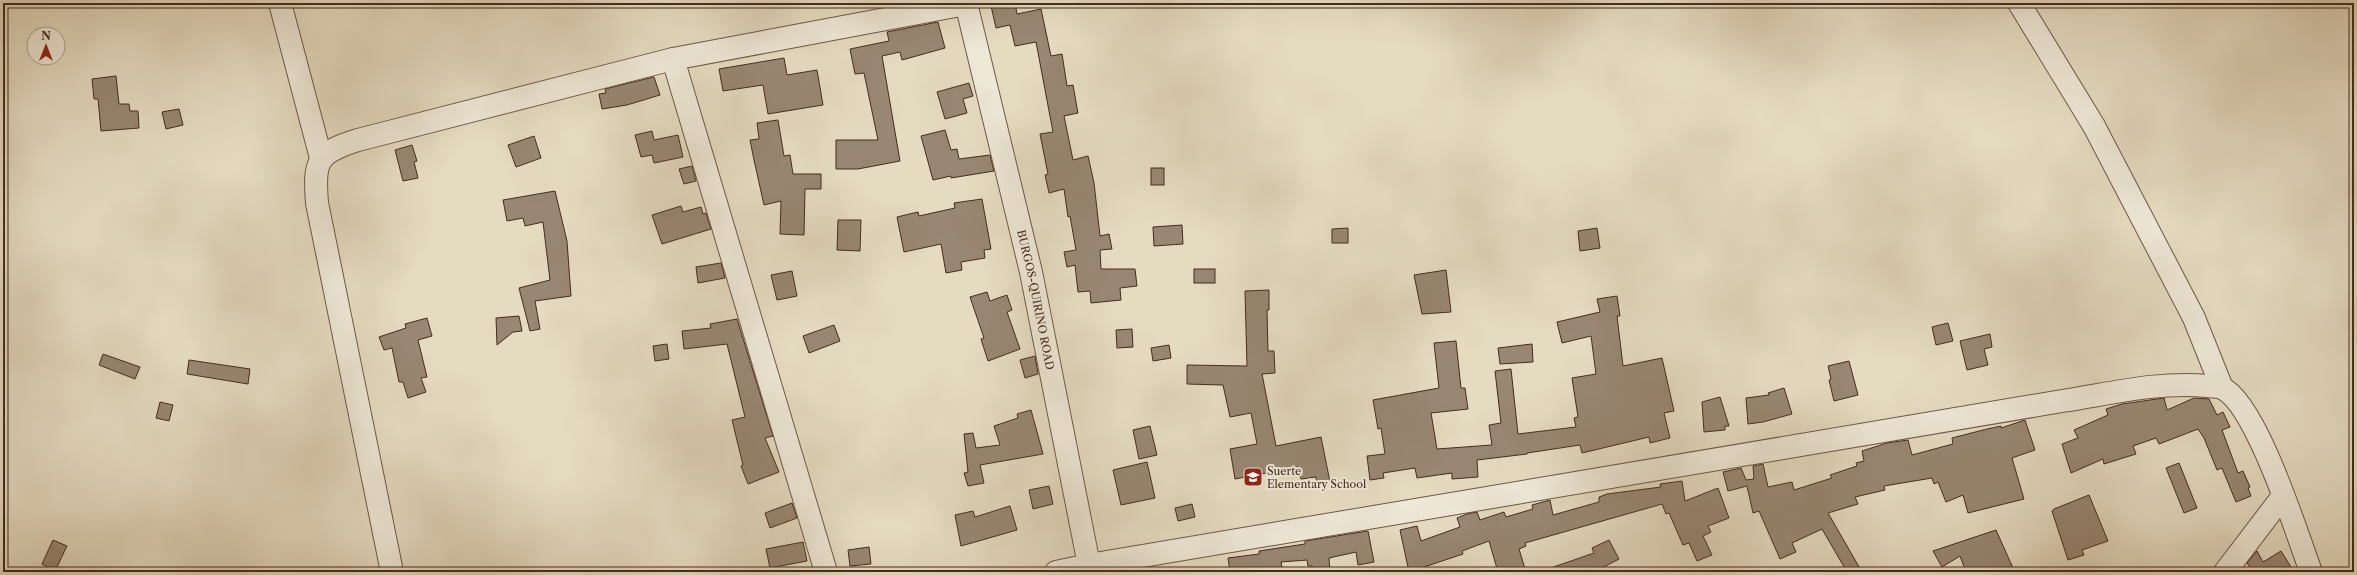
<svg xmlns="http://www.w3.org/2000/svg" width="2357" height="575" font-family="'Libre Caslon Text',serif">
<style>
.building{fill:#988773;stroke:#452c1e}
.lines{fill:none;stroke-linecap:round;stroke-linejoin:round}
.minor-casing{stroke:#6d5847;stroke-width:24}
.minor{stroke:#eee8d7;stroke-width:22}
.labels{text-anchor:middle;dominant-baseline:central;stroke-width:4;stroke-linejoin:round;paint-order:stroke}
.street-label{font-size:11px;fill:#452c1e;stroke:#eee8d7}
.poi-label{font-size:11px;fill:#452c1e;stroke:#eee8d7;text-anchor:start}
</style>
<rect width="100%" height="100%" fill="#e5dbc1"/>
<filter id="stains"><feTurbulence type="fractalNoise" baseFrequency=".005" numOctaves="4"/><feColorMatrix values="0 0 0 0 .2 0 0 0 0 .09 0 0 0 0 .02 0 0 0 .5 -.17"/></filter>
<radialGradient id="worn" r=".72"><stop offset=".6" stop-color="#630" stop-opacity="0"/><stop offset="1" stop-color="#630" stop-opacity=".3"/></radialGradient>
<!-- building -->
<g class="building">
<polygon points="1003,3 1015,3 1017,14 1041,9 1051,56 1062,54 1067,86 1073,85 1078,113 1064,116 1073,160 1088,156 1094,183 1100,236 1109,234 1112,249 1100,250 1101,269 1135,269 1137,286 1120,288 1121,300 1091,303 1090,291 1078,292 1075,265 1067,267 1064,252 1076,250 1070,216 1068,217 1064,189 1049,193 1045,175 1048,174 1040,134 1053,132 1036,42 1015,46 1010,25 996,28 991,6"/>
<polygon points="938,22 945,48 902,60 900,52 882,56 900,161 858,169 836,169 836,140 878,140 864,73 855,74 850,49 889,41 887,32"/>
<polygon points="784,58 787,75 817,70 823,105 768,114 763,85 723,91 719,69"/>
<polygon points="116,76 119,104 129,104 130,111 138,111 139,128 101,131 98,99 94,99 92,79"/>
<polygon points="654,77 660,95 627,105 602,109 599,94 606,93 605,89"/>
<polygon points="969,83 973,96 963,99 967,113 945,119 937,92"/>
<polygon points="179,109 183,125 166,129 162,112"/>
<polygon points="778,120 784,156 790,155 793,174 821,174 821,189 805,189 804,235 780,234 781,201 764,205 754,160 750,140 759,139 757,123"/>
<polygon points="945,130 951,150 957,149 959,159 990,155 994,171 951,178 951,176 933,180 921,136"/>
<polygon points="652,131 654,140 678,135 683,157 654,163 652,155 641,157 635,135"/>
<polygon points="534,136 541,158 516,167 508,145"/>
<polygon points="412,145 417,161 414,162 418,178 403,181 395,150"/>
<polygon points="692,166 696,181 684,184 679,169"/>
<rect x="1151" y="168" width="13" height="17"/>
<polygon points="555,191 567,241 571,296 535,301 540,329 530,331 519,288 550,280 543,222 525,226 523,218 507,221 503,200"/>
<polygon points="982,199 991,249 984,250 985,258 961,262 962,270 946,273 941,244 904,252 897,217 918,212 919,216 955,208 954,203"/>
<polygon points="681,206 683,212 701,207 703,214 706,213 711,229 662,244 652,215"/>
<polygon points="838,220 861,220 860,251 837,250"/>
<polygon points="1182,225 1183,244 1154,246 1153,227"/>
<polygon points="1348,228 1348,243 1332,243 1332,229"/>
<polygon points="1597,228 1600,248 1580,251 1578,231"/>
<polygon points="721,263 725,278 698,283 696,267"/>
<rect x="1194" y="269" width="21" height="14"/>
<polygon points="1446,270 1451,312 1422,314 1414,275"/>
<polygon points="792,271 797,296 777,300 771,275"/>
<polygon points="1269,290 1269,310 1267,310 1268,351 1274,351 1275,373 1262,374 1276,446 1321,437 1330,482 1317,484 1316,477 1301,479 1298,467 1235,479 1230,449 1257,444 1251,413 1230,417 1223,385 1187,384 1187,365 1247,366 1245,291"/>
<polygon points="987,292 990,301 1007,295 1012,310 1007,312 1020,349 988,361 981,339 984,338 970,297"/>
<polygon points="1617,296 1620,316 1617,316 1623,366 1662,358 1674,411 1664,413 1670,438 1650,443 1649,437 1582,453 1580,445 1527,453 1527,454 1477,460 1478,477 1452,479 1452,473 1417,478 1415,468 1383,473 1384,478 1370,480 1367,456 1385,454 1381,428 1378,429 1373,400 1439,388 1434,343 1456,341 1461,388 1465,388 1468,409 1431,413 1437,449 1492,445 1489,425 1501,423 1495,371 1511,369 1518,434 1576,427 1574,418 1578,417 1572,378 1596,374 1591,336 1562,343 1557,322 1600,312 1597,299"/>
<polygon points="519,316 522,331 513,332 497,345 496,318"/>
<polygon points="427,318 432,336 418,340 427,377 421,378 426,392 408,398 403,382 399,382 392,348 384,350 379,337 406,328 405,324"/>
<polygon points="737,319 773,436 765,438 779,472 748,484 741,466 743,465 732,420 745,417 727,344 684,349 682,331 711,328 710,324"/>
<polygon points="1948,323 1953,341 1936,345 1932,327"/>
<polygon points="834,325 840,341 809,353 803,336"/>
<polygon points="1132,329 1133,347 1117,348 1116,330"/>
<polygon points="1990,334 1992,347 1984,349 1988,365 1967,370 1960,341"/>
<polygon points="667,344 669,359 655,361 653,346"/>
<polygon points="1532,344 1533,362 1500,364 1498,348"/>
<polygon points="1169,345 1171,358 1153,361 1151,348"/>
<polygon points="103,354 140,367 135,379 99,365"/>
<polygon points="1035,356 1038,374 1025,378 1020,360"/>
<polygon points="189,360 250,369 248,384 187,374"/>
<polygon points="1849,361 1858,395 1834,401 1829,380 1831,379 1828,366"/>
<polygon points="1784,388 1792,414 1763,422 1748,424 1746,398 1769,395 1768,393"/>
<polygon points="1720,397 1729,426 1725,426 1725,430 1704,432 1702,402"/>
<polygon points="2164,398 2167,410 2194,398 2209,399 2217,415 2223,412 2230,427 2222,430 2238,473 2243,471 2250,487 2248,488 2251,496 2236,502 2222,468 2217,470 2204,438 2198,429 2159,444 2156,438 2133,446 2136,454 2104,464 2103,459 2071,473 2062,444 2078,438 2074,430 2108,415 2106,409 2122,404"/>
<polygon points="160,402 173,405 169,421 156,418"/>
<polygon points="1031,410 1043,454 980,465 984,483 968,486 964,473 968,472 964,434 973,433 976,448 1000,445 994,426 1018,418 1017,414"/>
<polygon points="2025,420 2035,450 2012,458 2024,499 1968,513 1963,495 1946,502 1938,482 1934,484 1932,478 1884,486 1885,490 1855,497 1858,504 1828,513 1862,572 1847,572 1822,529 1792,543 1796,552 1780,559 1759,511 1753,513 1747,486 1728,491 1723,472 1741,468 1746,480 1754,479 1753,466 1763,464 1768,487 1792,482 1794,490 1832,478 1830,475 1857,466 1856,463 1864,461 1862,451 1887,443 1908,440 1912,455 1953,444 1952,438 1987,429 2001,426 2001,428"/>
<polygon points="1150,426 1157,455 1139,459 1133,430"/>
<polygon points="1147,462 1155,498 1121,505 1113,470"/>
<polygon points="2179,463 2197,508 2184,513 2166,468"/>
<polygon points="1682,481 1685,501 1718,488 1729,518 1708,526 1711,532 1703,536 1712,555 1697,561 1689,543 1683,545 1669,513 1666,514 1662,504 1525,543 1526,546 1519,549 1526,572 1498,572 1489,541 1462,551 1463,554 1409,572 1400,530 1417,526 1421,541 1460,527 1457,518 1467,514 1477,512 1480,520 1504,512 1506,517 1533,509 1532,505 1550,500 1553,515 1599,502 1599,497 1607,494 1661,487 1660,484"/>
<polygon points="1049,486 1053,504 1033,509 1029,490"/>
<polygon points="2089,495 2108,541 2082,550 2084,555 2068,560 2052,511 2054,509"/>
<polygon points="792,503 797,518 770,528 765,513"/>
<polygon points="1192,504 1195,517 1178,521 1175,508"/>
<polygon points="1010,506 1017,530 961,546 955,515 973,511 975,517"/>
<polygon points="1996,530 2013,568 2004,572 1997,572 1995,567 1982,572 1966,572 1960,556 1942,567 1933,551"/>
<polygon points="1368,531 1374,562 1358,565 1356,552 1329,558 1330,571 1313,572 1312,566 1308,566 1307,560 1281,562 1283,572 1230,572 1228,558 1259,554 1259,551 1305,544 1305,541"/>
<polygon points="53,540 67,546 55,571 42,564"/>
<polygon points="1609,540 1619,559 1594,572 1546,572 1545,570 1594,553 1592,548"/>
<polygon points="803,542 807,561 770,568 766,549"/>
<polygon points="869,547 871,564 850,566 848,550"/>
<polygon points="2257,551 2263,562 2281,551 2291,567 2283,572 2248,572 2252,570 2247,563"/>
</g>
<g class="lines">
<!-- minor casing -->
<g class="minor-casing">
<g id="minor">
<polyline points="280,3 321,158"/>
<path id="s1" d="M966,3L1031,272L1089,565L1056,572"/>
<polyline points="2019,3 2094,126 2194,318 2222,388"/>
<polyline points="673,59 826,572"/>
<path d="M1089,565L2062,401C2109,394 2159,381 2207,386C2211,387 2218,386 2222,388C2256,403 2297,534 2311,572"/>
<path d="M392,572L317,203C314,161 316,153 358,140L673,59L966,4"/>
<polyline points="2225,572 2283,496"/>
</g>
</g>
<!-- minor -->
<use href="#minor" class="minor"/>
</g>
<!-- icons -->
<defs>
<g id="school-square" transform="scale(1)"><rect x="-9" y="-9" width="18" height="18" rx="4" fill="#8f2418" stroke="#eee8d7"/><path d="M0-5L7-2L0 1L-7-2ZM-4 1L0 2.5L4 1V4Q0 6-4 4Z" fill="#fff"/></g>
</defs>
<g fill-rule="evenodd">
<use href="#school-square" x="1253" y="477"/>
</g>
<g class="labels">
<!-- street labels -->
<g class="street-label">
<text stroke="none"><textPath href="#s1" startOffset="305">BURGOS-QUIRINO ROAD</textPath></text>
</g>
<!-- poi labels -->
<g class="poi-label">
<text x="1267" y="471">Suerte<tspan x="1267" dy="13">Elementary School</tspan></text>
</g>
</g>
<!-- margin -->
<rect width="2357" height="575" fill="none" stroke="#e5dbc1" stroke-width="16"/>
<rect x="4" y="4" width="2349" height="567" fill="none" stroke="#452c1e" stroke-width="2"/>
<rect x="8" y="8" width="2341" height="559" fill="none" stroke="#452c1e"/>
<!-- north arrow -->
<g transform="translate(46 46)"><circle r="19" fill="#eee8d7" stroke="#aa9d8d"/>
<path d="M0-3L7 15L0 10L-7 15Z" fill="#8f2418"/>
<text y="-6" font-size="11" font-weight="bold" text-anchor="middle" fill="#452c1e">N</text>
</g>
<rect width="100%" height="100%" filter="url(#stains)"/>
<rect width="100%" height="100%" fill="url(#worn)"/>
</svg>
